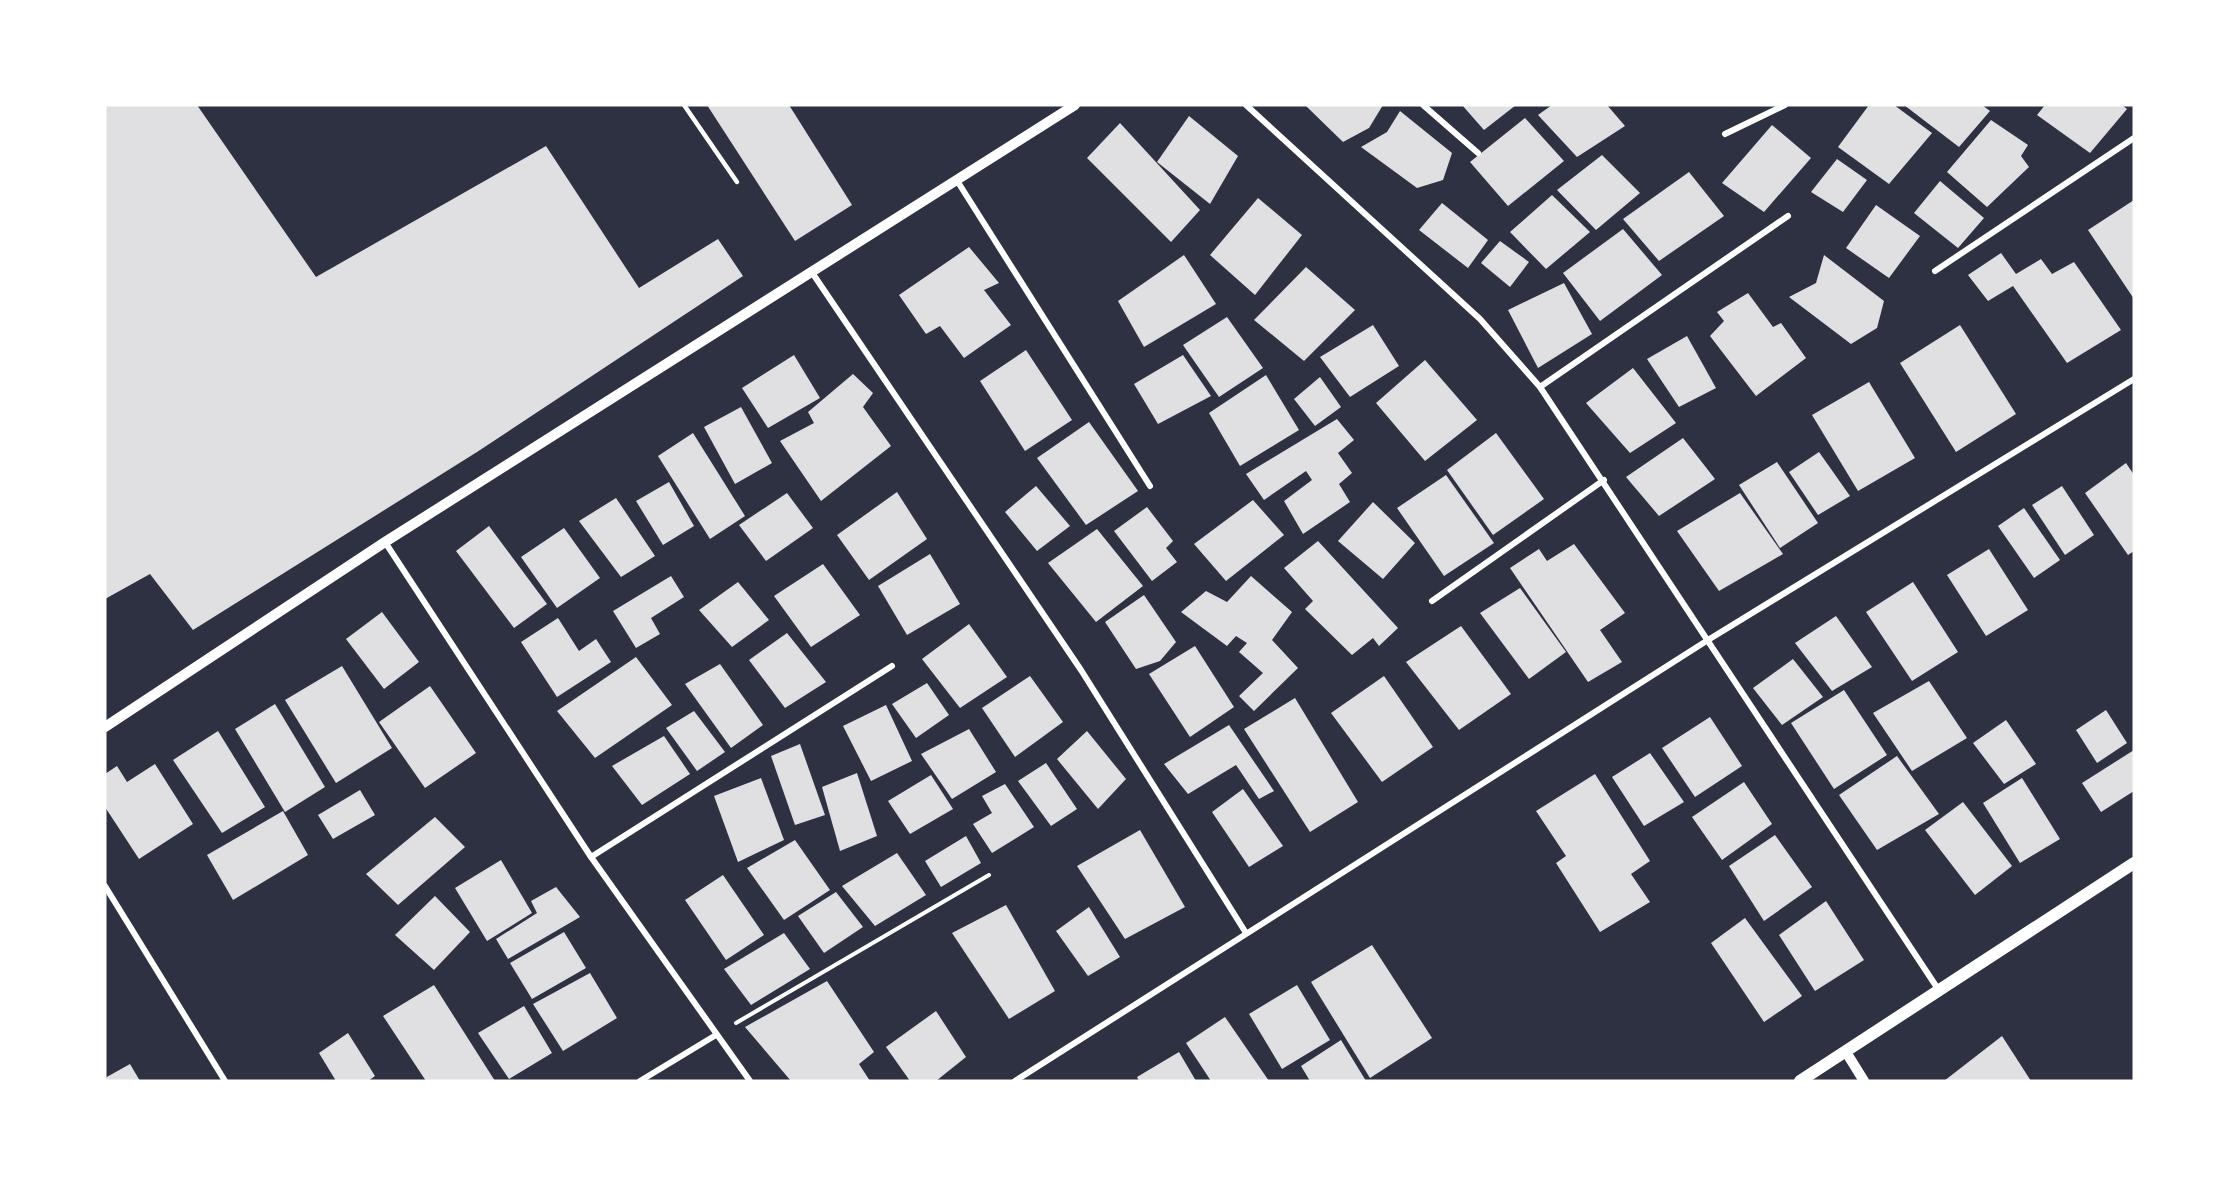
<svg xmlns="http://www.w3.org/2000/svg" width="2239" height="1186" font-family="Signika,sans-serif">
<style>
.building{fill:#e0e0e3}
.lines{fill:none;stroke-linecap:round;stroke-linejoin:round}
.path{stroke:#fff;stroke-width:4}
.service{stroke:#fff;stroke-width:4.5}
.minor{stroke:#fff;stroke-width:6}
.tertiary{stroke:#fff;stroke-width:10}
.secondary{stroke:#fff;stroke-width:12}
</style>
<rect width="100%" height="100%" fill="#2d3142"/>
<!-- building -->
<g class="building">
<polygon points="105,105 197,105 316,277 546,146 639,288 718,239 743,276 477,452 193,630 150,574 105,599"/>
<polygon points="707,105 789,105 852,205 795,241"/>
<polygon points="1309,105 1383,105 1369,128 1343,142 1306,106"/>
<polygon points="1462,105 1516,105 1484,130"/>
<polygon points="1552,105 1607,105 1625,126 1577,157 1538,115"/>
<polygon points="1869,105 1894,105 1932,133 1889,184 1838,147"/>
<polygon points="1904,105 1982,105 1990,111 1959,147"/>
<polygon points="2045,105 2122,105 2127,109 2090,153 2037,115"/>
<polygon points="1400,111 1452,153 1443,180 1417,188 1361,147 1387,132"/>
<polygon points="1189,116 1238,156 1210,204 1157,162"/>
<polygon points="1525,118 1564,161 1508,206 1470,162"/>
<polygon points="1991,120 2028,145 2021,156 2029,167 1987,207 1947,172"/>
<polygon points="1120,123 1200,210 1171,242 1087,158"/>
<polygon points="1772,125 1811,158 1764,212 1722,183"/>
<polygon points="1602,155 1640,193 1596,230 1557,190"/>
<polygon points="1837,159 1867,180 1843,212 1811,192"/>
<polygon points="1689,172 1724,216 1659,261 1623,219"/>
<polygon points="1940,181 1984,218 1958,248 1914,213"/>
<polygon points="1552,195 1590,232 1546,269 1510,232"/>
<polygon points="1258,198 1302,235 1255,295 1210,255"/>
<polygon points="2134,200 2134,299 2088,230"/>
<polygon points="1442,203 1488,240 1468,268 1419,230"/>
<polygon points="1876,205 1920,236 1889,278 1846,248"/>
<polygon points="1623,229 1662,275 1600,321 1563,273"/>
<polygon points="1500,241 1529,262 1510,287 1481,263"/>
<polygon points="969,247 999,283 984,290 1011,325 964,358 940,326 926,334 899,295"/>
<polygon points="2001,253 2016,274 2041,259 2052,274 2074,262 2121,330 2067,363 2013,286 1988,301 1968,275"/>
<polygon points="1184,255 1216,304 1144,347 1118,301"/>
<polygon points="1824,255 1884,301 1877,328 1851,344 1789,297 1816,283"/>
<polygon points="1306,267 1355,310 1304,361 1254,320"/>
<polygon points="1564,283 1592,334 1538,368 1508,310"/>
<polygon points="1748,293 1773,327 1781,323 1806,358 1756,396 1710,336 1724,321 1717,312"/>
<polygon points="1227,317 1263,368 1219,397 1183,345"/>
<polygon points="1373,325 1399,366 1350,397 1320,357"/>
<polygon points="1960,325 2016,414 1956,452 1900,363"/>
<polygon points="1687,336 1716,388 1679,407 1647,359"/>
<polygon points="1026,350 1072,420 1025,451 980,381"/>
<polygon points="794,355 820,398 768,428 742,388"/>
<polygon points="1183,355 1211,396 1158,424 1134,384"/>
<polygon points="1425,360 1477,420 1425,461 1376,403"/>
<polygon points="1633,368 1676,423 1630,453 1586,403"/>
<polygon points="853,374 873,393 863,407 891,446 821,501 780,441 814,423 808,412"/>
<polygon points="1266,375 1299,430 1240,466 1209,413"/>
<polygon points="1320,377 1341,407 1315,426 1294,399"/>
<polygon points="1869,382 1915,458 1858,491 1812,415"/>
<polygon points="741,407 772,463 735,484 704,427"/>
<polygon points="1337,419 1354,440 1338,453 1352,473 1339,484 1350,502 1303,534 1284,501 1312,480 1306,471 1264,500 1246,474"/>
<polygon points="1089,422 1138,491 1086,525 1037,458"/>
<polygon points="693,433 745,516 710,539 658,456"/>
<polygon points="1496,433 1544,499 1493,535 1447,470"/>
<polygon points="1683,438 1715,479 1659,516 1626,477"/>
<polygon points="1819,452 1850,496 1818,515 1789,472"/>
<polygon points="1777,462 1818,523 1780,548 1739,485"/>
<polygon points="2126,463 2134,475 2134,551 2128,555 2085,493"/>
<polygon points="1446,475 1494,543 1444,576 1397,508"/>
<polygon points="669,482 694,526 663,545 636,501"/>
<polygon points="1036,486 1070,526 1037,551 1005,512"/>
<polygon points="2062,486 2094,535 2065,555 2032,505"/>
<polygon points="897,492 927,539 869,580 837,535"/>
<polygon points="787,493 813,528 766,561 739,525"/>
<polygon points="1740,493 1783,554 1719,591 1677,531"/>
<polygon points="616,498 655,556 621,577 579,521"/>
<polygon points="1253,500 1284,535 1226,581 1194,544"/>
<polygon points="1373,502 1415,543 1383,579 1338,541"/>
<polygon points="1147,507 1173,541 1166,548 1177,562 1152,581 1114,531"/>
<polygon points="2024,508 2060,560 2034,578 1998,526"/>
<polygon points="489,526 547,604 514,628 456,551"/>
<polygon points="564,528 600,578 557,608 521,557"/>
<polygon points="1097,529 1143,586 1096,622 1048,563"/>
<polygon points="1318,541 1398,628 1379,646 1373,638 1352,655 1305,609 1313,601 1284,568"/>
<polygon points="1574,544 1625,613 1600,630 1622,662 1588,682 1510,568 1539,549 1547,561"/>
<polygon points="1989,549 2028,610 1986,636 1947,575"/>
<polygon points="930,554 960,604 907,635 878,586"/>
<polygon points="823,564 860,615 811,647 774,596"/>
<polygon points="671,576 684,597 651,618 660,634 636,648 613,611"/>
<polygon points="1251,576 1292,612 1272,640 1298,668 1254,711 1239,696 1263,673 1239,652 1247,643 1236,636 1227,646 1181,612 1206,591 1227,602"/>
<polygon points="738,582 769,620 732,647 699,610"/>
<polygon points="1913,582 1958,652 1912,681 1866,612"/>
<polygon points="1520,588 1566,652 1529,679 1480,613"/>
<polygon points="1144,595 1176,642 1160,661 1136,669 1105,622"/>
<polygon points="382,612 419,662 384,689 346,639"/>
<polygon points="1836,616 1872,667 1832,691 1795,643"/>
<polygon points="558,618 579,651 596,639 611,662 557,697 521,642"/>
<polygon points="969,624 1007,677 960,708 922,659"/>
<polygon points="1461,626 1511,694 1459,730 1406,662"/>
<polygon points="787,633 826,682 785,708 749,660"/>
<polygon points="1195,646 1234,707 1190,737 1149,674"/>
<polygon points="636,657 672,705 595,758 557,711"/>
<polygon points="1793,659 1823,697 1782,725 1753,688"/>
<polygon points="720,664 763,725 731,748 685,684"/>
<polygon points="342,666 392,748 336,783 285,700"/>
<polygon points="1030,676 1063,722 1015,757 982,708"/>
<polygon points="1384,676 1433,747 1382,782 1331,713"/>
<polygon points="1929,681 1967,738 1912,771 1873,713"/>
<polygon points="927,683 949,715 916,738 892,704"/>
<polygon points="430,686 476,753 425,788 379,722"/>
<polygon points="1844,690 1887,755 1834,789 1791,723"/>
<polygon points="1295,698 1358,802 1310,832 1244,729"/>
<polygon points="275,704 325,787 285,812 235,729"/>
<polygon points="886,705 912,761 871,781 843,726"/>
<polygon points="2106,710 2127,743 2097,763 2076,730"/>
<polygon points="694,711 725,752 697,771 666,728"/>
<polygon points="1710,717 1742,766 1695,797 1662,748"/>
<polygon points="2006,720 2036,764 2004,784 1973,743"/>
<polygon points="1229,725 1274,791 1259,799 1236,765 1188,794 1164,764"/>
<polygon points="969,729 996,772 952,799 921,754"/>
<polygon points="218,731 265,807 222,833 173,760"/>
<polygon points="1087,731 1126,779 1098,809 1057,759"/>
<polygon points="664,736 690,774 642,805 612,766"/>
<polygon points="800,744 825,815 795,825 771,756"/>
<polygon points="2134,750 2134,791 2101,812 2082,783"/>
<polygon points="1650,753 1684,802 1644,826 1612,777"/>
<polygon points="1897,756 1939,814 1877,850 1839,795"/>
<polygon points="1046,763 1077,809 1051,826 1018,781"/>
<polygon points="155,764 193,824 139,859 105,807 105,774 117,766 127,782"/>
<polygon points="857,773 877,836 840,851 822,787"/>
<polygon points="1595,774 1650,861 1631,874 1650,902 1600,932 1556,863 1566,856 1536,811"/>
<polygon points="931,775 953,809 910,834 888,801"/>
<polygon points="761,778 784,840 738,862 714,796"/>
<polygon points="2022,778 2060,839 2020,863 1983,803"/>
<polygon points="1744,782 1772,824 1722,860 1692,817"/>
<polygon points="1005,784 1034,827 992,853 973,824 992,813 982,796"/>
<polygon points="1243,789 1283,846 1249,867 1212,812"/>
<polygon points="360,790 375,815 333,839 318,815"/>
<polygon points="1963,802 2012,866 1975,895 1925,830"/>
<polygon points="283,811 308,855 233,900 207,855"/>
<polygon points="435,817 465,847 398,905 366,874"/>
<polygon points="1140,830 1185,907 1125,939 1077,866"/>
<polygon points="1775,835 1812,887 1764,921 1729,866"/>
<polygon points="966,836 981,863 941,887 925,861"/>
<polygon points="795,840 830,890 784,920 747,868"/>
<polygon points="897,853 926,895 875,926 842,886"/>
<polygon points="501,860 532,913 487,941 455,888"/>
<polygon points="723,875 764,935 726,960 685,900"/>
<polygon points="556,887 580,917 508,959 496,939 537,913 531,901"/>
<polygon points="836,892 863,927 824,953 798,916"/>
<polygon points="435,896 470,932 434,970 395,935"/>
<polygon points="1826,901 1864,960 1815,991 1779,935"/>
<polygon points="1006,905 1055,991 1009,1019 952,933"/>
<polygon points="1089,907 1120,957 1088,976 1056,931"/>
<polygon points="1745,918 1802,996 1764,1022 1711,943"/>
<polygon points="564,932 586,968 532,999 510,963"/>
<polygon points="784,933 810,969 751,1005 724,969"/>
<polygon points="1372,945 1432,1038 1370,1078 1311,982"/>
<polygon points="590,973 617,1018 563,1051 533,1004"/>
<polygon points="827,981 874,1052 859,1064 870,1081 791,1081 745,1027"/>
<polygon points="434,985 495,1081 426,1081 383,1016"/>
<polygon points="1297,985 1330,1040 1282,1069 1249,1014"/>
<polygon points="524,1006 552,1053 509,1079 478,1033"/>
<polygon points="936,1011 966,1057 936,1081 910,1081 886,1047"/>
<polygon points="1225,1017 1269,1081 1211,1081 1186,1043"/>
<polygon points="348,1033 375,1076 368,1081 336,1081 319,1053"/>
<polygon points="2002,1036 2031,1081 1944,1081"/>
<polygon points="1341,1040 1366,1081 1310,1081 1301,1066"/>
<polygon points="1179,1052 1196,1081 1139,1081 1137,1077"/>
<polygon points="130,1064 140,1081 105,1081 105,1078"/>
</g>
<g class="lines">
<!-- path -->
<polyline class="path" points="736,1023 989,875"/>
<!-- service -->
<polyline class="service" points="684,105 737,182"/>
<!-- minor -->
<g class="minor">
<polyline points="1246,105 1480,319 1540,387 1938,989"/>
<polyline points="1423,105 1478,153"/>
<polyline points="1725,134 1785,105"/>
<polyline points="956,179 1150,486"/>
<polyline points="811,271 1081,670 1246,933"/>
<polyline points="1935,271 2134,138"/>
<polyline points="1540,387 1788,216"/>
<polyline points="385,542 591,857 750,1081"/>
<polyline points="1432,601 1604,480"/>
<polyline points="591,857 892,666"/>
<polyline points="105,886 225,1081"/>
<polyline points="640,1081 716,1035"/>
<polyline points="1015,1081 1708,640 2134,379"/>
</g>
<!-- tertiary -->
<g class="tertiary">
<polyline points="105,727 385,542 1075,105"/>
<polyline points="1846,1052 1864,1081"/>
</g>
<!-- secondary -->
<polyline class="secondary" points="1800,1081 2134,863"/>
</g>
<!-- border -->
<rect width="2239" height="1186" fill="none" stroke="#ffffff" stroke-width="213"/>
</svg>
